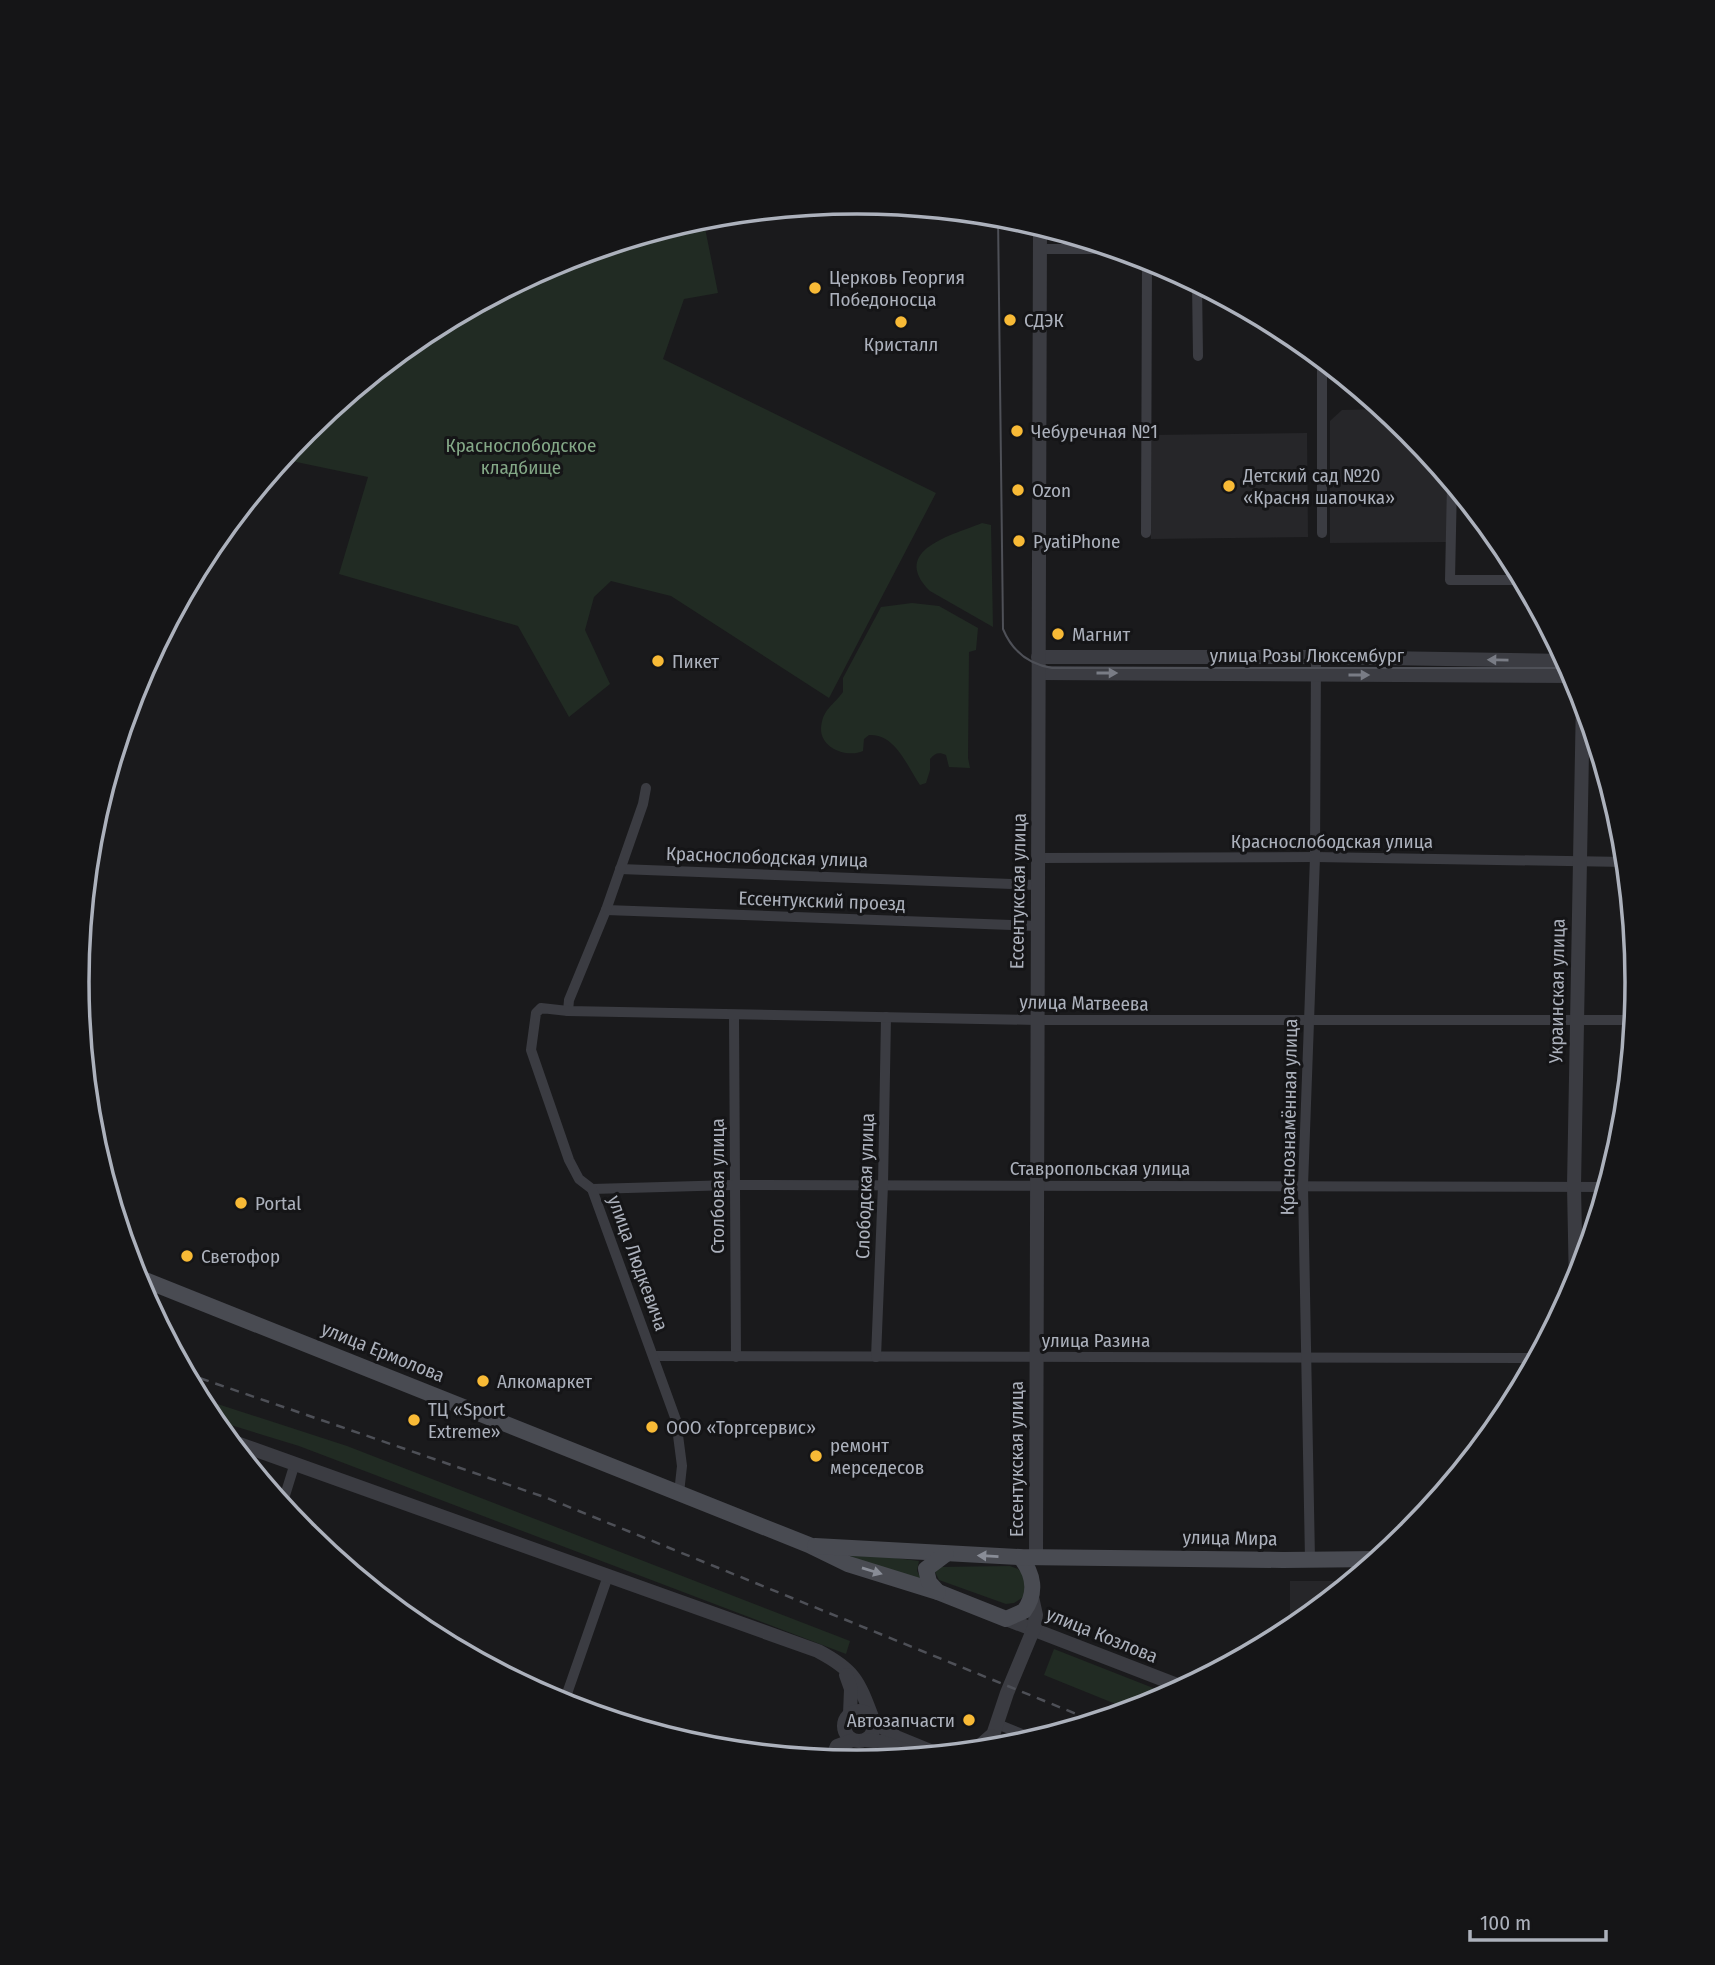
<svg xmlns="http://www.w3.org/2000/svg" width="1715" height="1965" font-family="'Fira Sans Condensed',sans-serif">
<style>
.built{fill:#262629}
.green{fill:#212b23}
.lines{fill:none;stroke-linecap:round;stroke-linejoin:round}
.minor{stroke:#3b3c42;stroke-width:10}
.tertiary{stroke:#3b3c42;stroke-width:14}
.secondary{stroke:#494b52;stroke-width:16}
.tram{stroke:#4e5057;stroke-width:2}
.rail{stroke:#4e5057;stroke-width:2.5;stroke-dasharray:9 7;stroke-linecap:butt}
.oneway{fill:#797c85}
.oneway2{fill:#898d97}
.poi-dot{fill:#f8ba36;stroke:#151517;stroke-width:2.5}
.labels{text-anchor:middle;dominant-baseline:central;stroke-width:6;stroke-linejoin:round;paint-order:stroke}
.poi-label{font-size:19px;fill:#acb1bc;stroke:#151517;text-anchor:start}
.park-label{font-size:19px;fill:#83a786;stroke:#151517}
.street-label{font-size:19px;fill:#acb1bc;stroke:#151517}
.rim{fill:none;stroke:#acb1bc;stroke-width:3.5}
</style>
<rect width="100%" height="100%" fill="#1a1a1c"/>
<!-- built -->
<g class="built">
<polygon points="1383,409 1410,431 1449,479 1449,542 1330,543 1330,421 1342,410"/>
<polygon points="1307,433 1308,537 1151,539 1150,435"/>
<polygon points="1290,1581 1352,1581 1290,1632"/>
</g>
<!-- green -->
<g class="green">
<polygon points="703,218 718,293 684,299 663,359 936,493 829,698 671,596 611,581 594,597 585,630 610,684 569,717 518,626 339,574 368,477 282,459 306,430 424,333 559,261"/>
<path d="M982,523L991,525L993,627L930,591C889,550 953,535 982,523Z"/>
<path d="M912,603L939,606L978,628L976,650L969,652L968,758L970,768L949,767L946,755C939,752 935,753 930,759V770L926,783L920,785C907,766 895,733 869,735L864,739L863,751C848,758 821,749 821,729C822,709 834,705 843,692V678L881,607Z"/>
<polygon points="199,1398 347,1446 850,1641 846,1654 299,1446 211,1419"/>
<polygon points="833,1550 919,1561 917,1571 924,1584"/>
<polygon points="939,1567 1010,1566 1018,1569 1026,1577 1025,1596 1014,1603 1006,1604 939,1580 935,1572"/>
<polygon points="1054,1649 1171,1695 1156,1704 1133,1711 1044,1675"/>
</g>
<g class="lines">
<!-- minor -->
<g class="minor">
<polyline points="1039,249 1116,249"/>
<polyline points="1197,283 1198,356"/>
<polyline points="1452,483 1450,580 1523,580"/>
<polyline points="1146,533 1147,259"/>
<polyline points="1322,533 1322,359"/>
<polyline points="1038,858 1315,857 1626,862"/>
<polyline points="620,869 1038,885"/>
<polyline points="606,910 1037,926"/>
<polyline points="568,1011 569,1000 606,910 643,804 646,788"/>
<polyline points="734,1015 736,1357"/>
<polyline points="592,1189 733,1185 1607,1187"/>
<polyline points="654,1356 1538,1358"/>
<polyline points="876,1357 883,1185 886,1017"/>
<polyline points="679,1493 682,1466 676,1420 592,1189 579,1179 569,1160 531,1050 536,1013 541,1008 568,1011 1036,1020 1634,1020"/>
<polyline points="282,1505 295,1463"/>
<polyline points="1310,1560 1303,1186 1315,857 1316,657"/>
<polyline points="563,1705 608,1576"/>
<polyline points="997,1724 1037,1740"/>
</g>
<!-- tertiary -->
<g class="tertiary">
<polyline points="1038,657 1316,657 1566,661"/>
<polyline points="1039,673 1574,676"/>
<polyline points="1576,1286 1574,1186 1583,698"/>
<path d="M228,1440L818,1651C854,1670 858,1680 872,1717"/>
<polyline points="1036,1557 1040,226"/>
<polyline points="1006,1619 1185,1688"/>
<polyline points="846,1675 851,1689 850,1714"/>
<circle cx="859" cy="1726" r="15"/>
<polyline points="873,1720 896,1737 940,1755"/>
<polyline points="865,1740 882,1742 907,1751"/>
<polyline points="988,1750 1007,1693 1034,1628 1036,1615 1032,1597"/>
<polyline points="973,1752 991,1736"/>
<polyline points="831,1760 837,1746 853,1740"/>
</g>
<!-- secondary -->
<g class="secondary">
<path d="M135,1276L809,1545L848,1564L938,1592L1006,1619L1024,1611C1037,1593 1034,1574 1020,1557"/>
<polyline points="815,1546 1020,1557 1283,1560 1379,1559"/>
<polyline points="938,1592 929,1582 926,1569 946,1554"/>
</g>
<!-- tram -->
<path class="tram" d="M998,216L1003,629C1012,651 1029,664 1052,668H1570"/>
<!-- rail -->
<polyline class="rail" points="185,1373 547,1498 1096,1722"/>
</g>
<!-- one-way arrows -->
<defs><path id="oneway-solid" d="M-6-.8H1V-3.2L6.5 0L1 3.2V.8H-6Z" transform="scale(1.75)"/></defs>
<g class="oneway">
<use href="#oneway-solid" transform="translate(1498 660) rotate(-179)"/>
<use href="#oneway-solid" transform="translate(1107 673)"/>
<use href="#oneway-solid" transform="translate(1359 675)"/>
</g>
<g class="oneway2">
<use href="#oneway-solid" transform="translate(988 1556) rotate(-177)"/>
<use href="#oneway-solid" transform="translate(872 1571) rotate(17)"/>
</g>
<!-- markers -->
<g class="poi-dot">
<circle cx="815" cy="288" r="7"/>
<circle cx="1010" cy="320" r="7"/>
<circle cx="901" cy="322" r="7"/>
<circle cx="1017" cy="431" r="7"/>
<circle cx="1229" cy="486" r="7"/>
<circle cx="1018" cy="490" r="7"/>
<circle cx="1019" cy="541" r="7"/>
<circle cx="1058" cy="634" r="7"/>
<circle cx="658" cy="661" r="7"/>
<circle cx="241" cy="1203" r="7"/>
<circle cx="187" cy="1256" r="7"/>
<circle cx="483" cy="1381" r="7"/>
<circle cx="414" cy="1420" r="7"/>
<circle cx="652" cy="1427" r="7"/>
<circle cx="816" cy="1456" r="7"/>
<circle cx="969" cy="1720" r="7"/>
</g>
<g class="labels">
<!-- poi labels -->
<g class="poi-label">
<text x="829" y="277">Церковь Георгия<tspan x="829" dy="22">Победоносца</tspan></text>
<text x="1024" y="320">СДЭК</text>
<text x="901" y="344" text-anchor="middle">Кристалл</text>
<text x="1031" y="431">Чебуречная №1</text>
<text x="1243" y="475">Детский сад №20<tspan x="1243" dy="22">«Красня шапочка»</tspan></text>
<text x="1032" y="490">Ozon</text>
<text x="1033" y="541">PyatiPhone</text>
<text x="1072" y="634">Магнит</text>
<text x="672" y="661">Пикет</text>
<text x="255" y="1203">Portal</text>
<text x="201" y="1256">Светофор</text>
<text x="497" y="1381">Алкомаркет</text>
<text x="428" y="1409">ТЦ «Sport<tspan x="428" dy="22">Extreme»</tspan></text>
<text x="666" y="1427">ООО «Торгсервис»</text>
<text x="830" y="1445">ремонт<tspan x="830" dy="22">мерседесов</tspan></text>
<text x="955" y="1720" text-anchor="end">Автозапчасти</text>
</g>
<!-- park labels -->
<g class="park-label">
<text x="521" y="445">Краснослободское<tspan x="521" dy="22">кладбище</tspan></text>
</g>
<!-- street labels -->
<g class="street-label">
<text x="1307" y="655">улица Розы Люксембург</text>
<text x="1332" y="841">Краснослободская улица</text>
<text transform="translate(767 857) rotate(2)">Краснослободская улица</text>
<text transform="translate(1018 891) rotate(-89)">Ессентукская улица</text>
<text transform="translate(822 901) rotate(2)">Ессентукский проезд</text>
<text transform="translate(1557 991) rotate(-89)">Украинская улица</text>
<text transform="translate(1084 1003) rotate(1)">улица Матвеева</text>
<text transform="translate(1289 1117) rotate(-89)">Краснознамённая улица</text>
<text x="1100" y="1168">Ставропольская улица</text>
<text transform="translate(717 1186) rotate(-90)">Столбовая улица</text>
<text transform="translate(865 1186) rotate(-88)">Слободская улица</text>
<text transform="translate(638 1263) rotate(70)">улица Людкевича</text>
<text x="1096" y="1340">улица Разина</text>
<text transform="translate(383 1352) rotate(22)">улица Ермолова</text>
<text transform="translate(1016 1459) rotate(-90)">Ессентукская улица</text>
<text transform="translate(1230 1538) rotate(1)">улица Мира</text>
<text transform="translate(1102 1635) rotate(22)">улица Козлова</text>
</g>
</g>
<!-- crop -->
<path d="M0 0H1715V1965H0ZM89 982a768 768 0 1 1 1536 0a768 768 0 1 1-1536 0Z" fill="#151517" fill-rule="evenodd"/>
<path class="rim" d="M89 982a768 768 0 1 1 1536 0a768 768 0 1 1-1536 0Z"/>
<!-- scale -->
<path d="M1470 1930v10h136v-10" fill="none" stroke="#acb1bc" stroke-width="3.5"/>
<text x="1480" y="1930" font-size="21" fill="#acb1bc" stroke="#151517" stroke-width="5" paint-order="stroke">100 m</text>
</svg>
